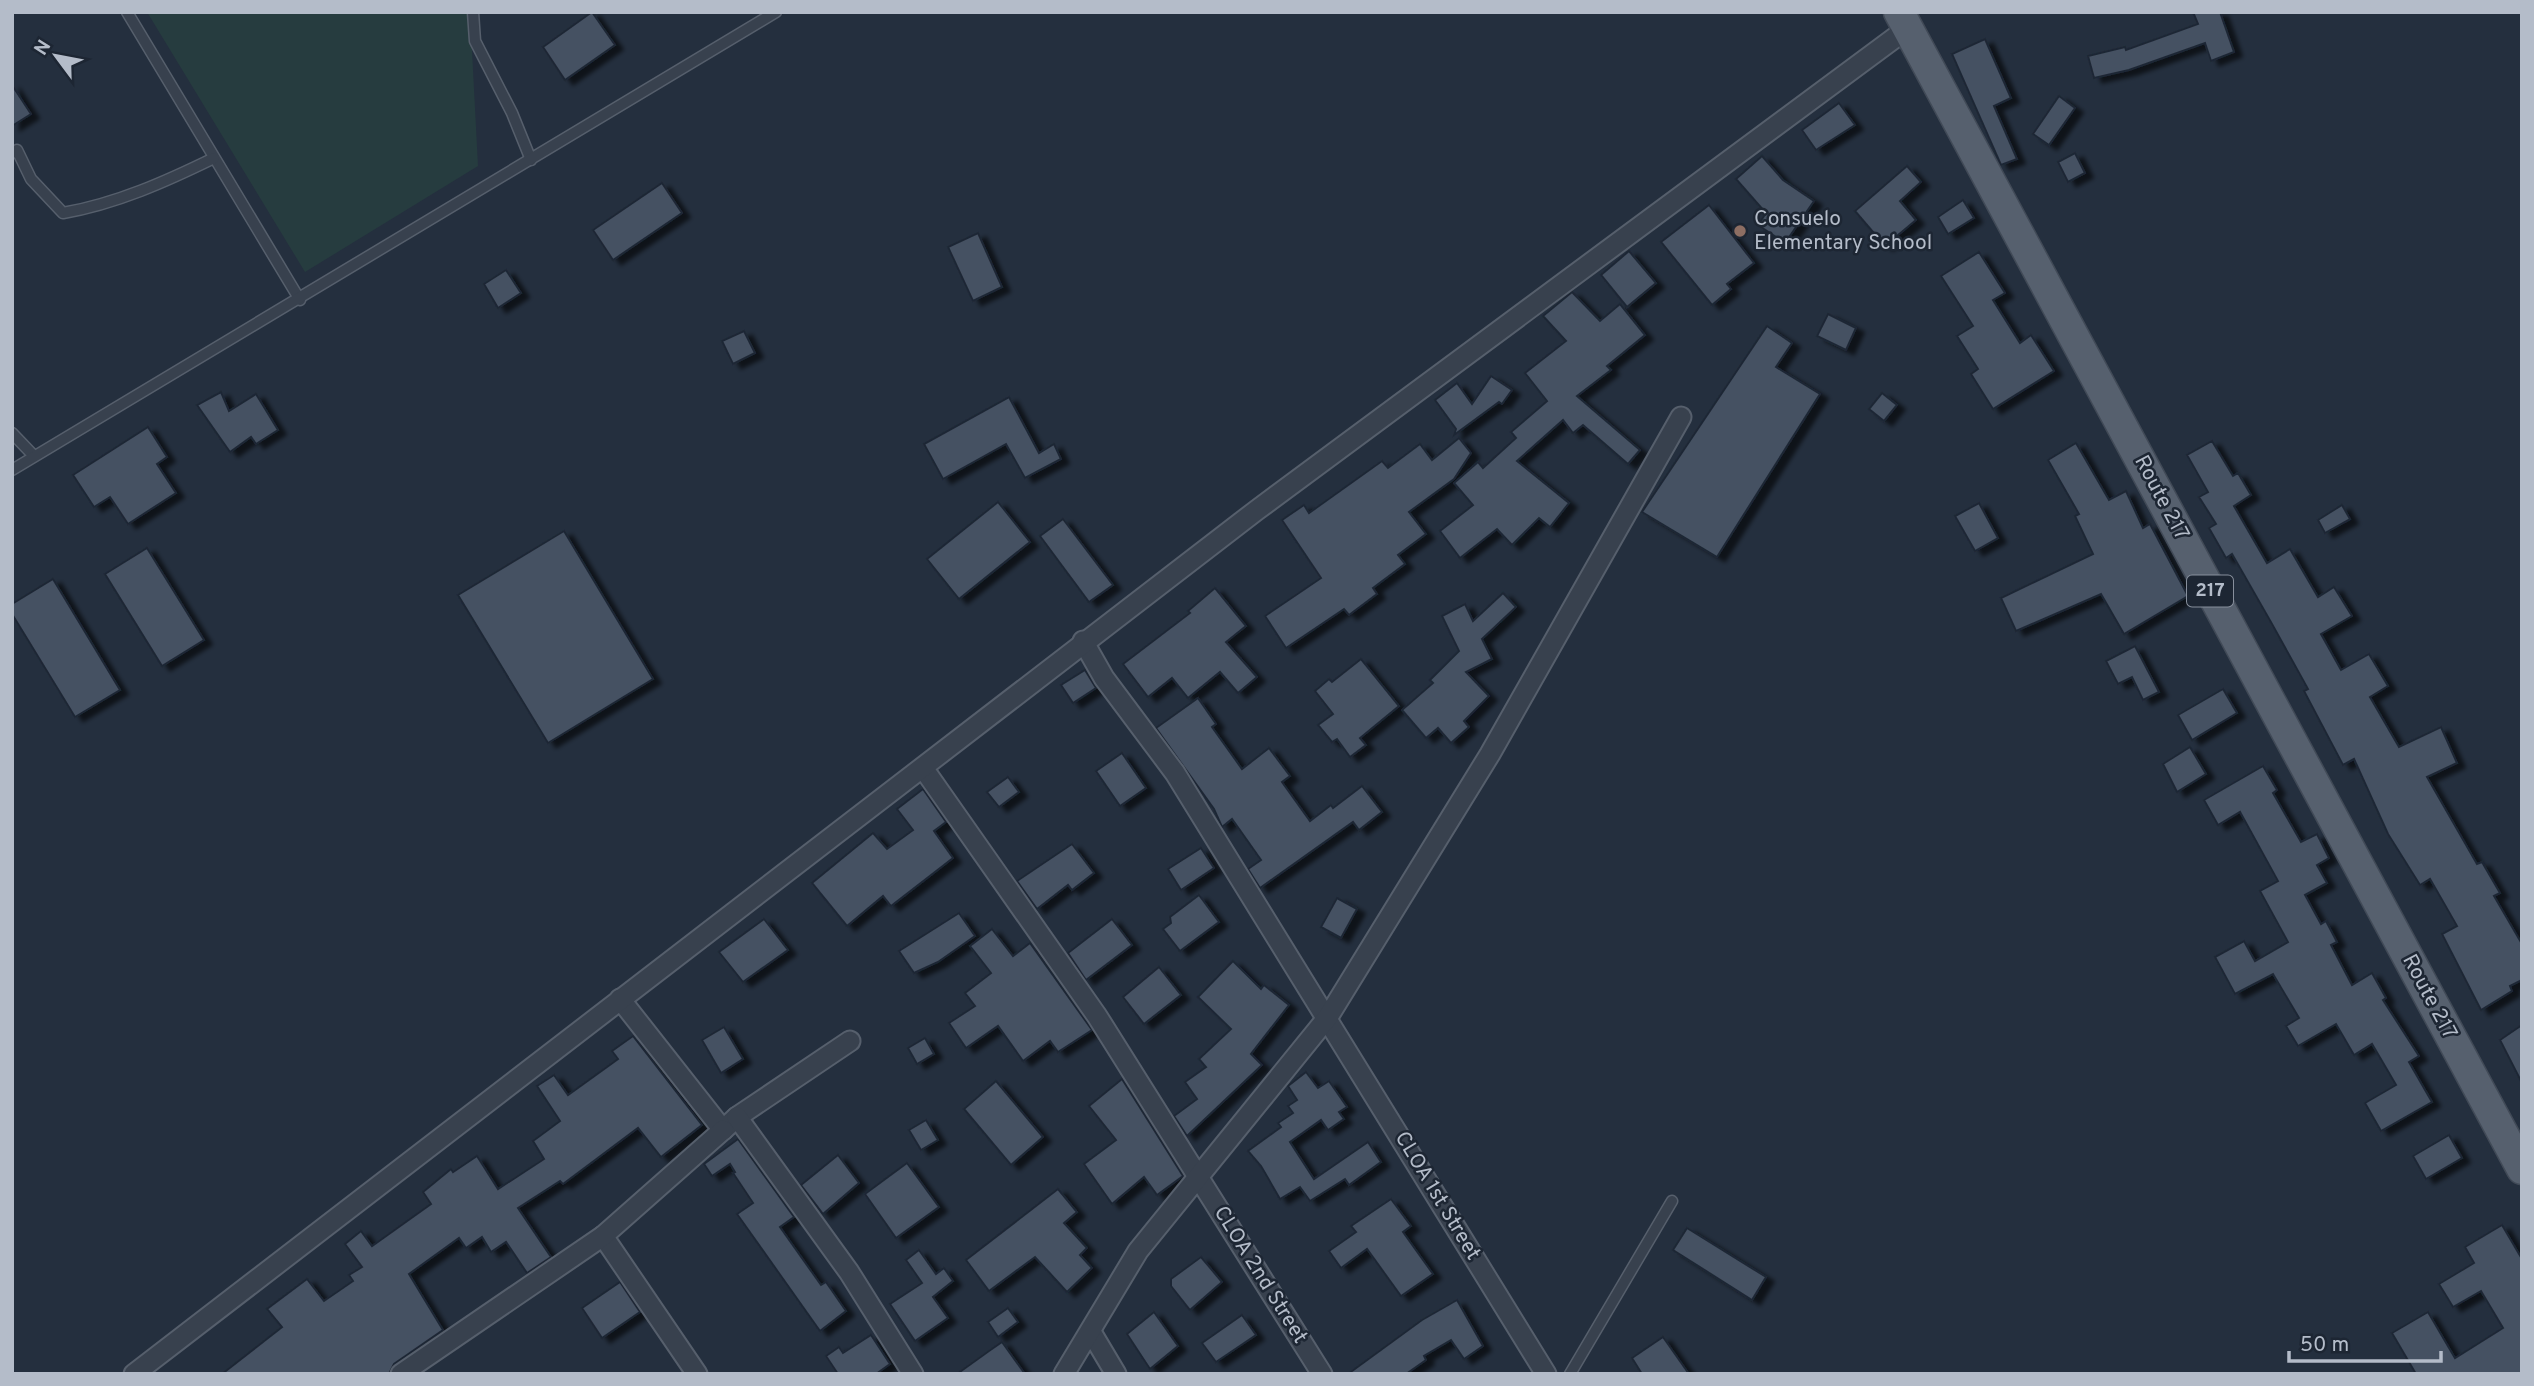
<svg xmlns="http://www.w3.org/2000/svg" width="2534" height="1386" font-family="Overpass,sans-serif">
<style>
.green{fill:#263c3f}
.building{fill:#455162;stroke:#1f2835;stroke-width:2;filter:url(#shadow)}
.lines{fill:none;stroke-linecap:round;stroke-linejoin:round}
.service-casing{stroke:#565f6c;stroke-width:13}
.minor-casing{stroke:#565f6c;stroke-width:23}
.primary-casing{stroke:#414a57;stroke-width:33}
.service{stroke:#38414e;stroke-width:10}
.minor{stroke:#38414e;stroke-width:19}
.primary{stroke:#56606e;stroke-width:30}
.education-dot{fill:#8d6e63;stroke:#1d2633;stroke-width:2.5}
.labels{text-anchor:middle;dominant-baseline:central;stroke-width:5;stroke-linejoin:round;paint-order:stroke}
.shield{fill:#1d2633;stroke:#878f9c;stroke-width:2}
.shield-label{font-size:19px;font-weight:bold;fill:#b4bcc9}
.poi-label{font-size:21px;fill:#b4bcc9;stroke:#1d2633;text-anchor:start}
.street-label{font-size:21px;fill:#b4bcc9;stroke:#1d2633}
</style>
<defs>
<filter id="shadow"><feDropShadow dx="8" dy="4.5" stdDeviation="2" flood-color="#0009"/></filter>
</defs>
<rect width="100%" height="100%" fill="#242f3e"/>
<!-- green -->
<polygon class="green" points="147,12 470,12 478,166 305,272"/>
<!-- building -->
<g class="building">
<polygon points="592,12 615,45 565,80 543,47"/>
<polygon points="2193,12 2220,12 2234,52 2211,61 2205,43 2129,70 2094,78 2088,56 2125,47 2126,50 2198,24"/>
<polygon points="1985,39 2011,98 1994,106 2017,159 2001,165 1952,54"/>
<polygon points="12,85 31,114 12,126"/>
<polygon points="2059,96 2075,108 2049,145 2033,134"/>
<polygon points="1839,103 1855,125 1816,150 1802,130"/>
<polygon points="2075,153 2085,173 2068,182 2058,162"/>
<polygon points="1762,156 1783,180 1814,201 1785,243 1758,225 1766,213 1736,179"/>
<polygon points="1907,166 1921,182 1900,201 1916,220 1885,246 1855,211"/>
<polygon points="662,183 682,213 613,260 593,230"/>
<polygon points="1963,200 1974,218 1948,234 1938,217"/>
<polygon points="1709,205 1754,263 1727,284 1731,289 1712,305 1661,242"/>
<polygon points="978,233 1002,287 973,301 948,247"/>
<polygon points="1629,251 1656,283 1627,307 1601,275"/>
<polygon points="1979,252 2005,293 1993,300 2020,343 2031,335 2054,371 1993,409 1971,374 1978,369 1957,336 1973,326 1941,276"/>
<polygon points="506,270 521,293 498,308 484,284"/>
<polygon points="1572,292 1600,321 1620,304 1645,335 1607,366 1611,370 1577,396 1640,450 1628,464 1583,425 1573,433 1563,420 1517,461 1569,503 1550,527 1539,518 1512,545 1497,529 1460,558 1440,531 1473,505 1454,483 1478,462 1483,468 1516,438 1511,432 1547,401 1525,373 1566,341 1543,316"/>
<polygon points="1828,314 1856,328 1846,350 1817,336"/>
<polygon points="1767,326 1792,343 1776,367 1820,394 1717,557 1642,512"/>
<polygon points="744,331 755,353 733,364 722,341"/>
<polygon points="1491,376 1512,390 1502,404 1499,402 1454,435 1456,429 1435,400 1457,383 1472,404"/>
<polygon points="221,392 229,411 256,394 278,430 256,444 251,437 230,452 197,405"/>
<polygon points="1882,393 1897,405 1884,421 1869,409"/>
<polygon points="1009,397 1039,453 1054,444 1061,459 1025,478 1006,444 943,479 924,444"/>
<polygon points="148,427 167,457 157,464 176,493 128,524 110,497 94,507 73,475"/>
<polygon points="1459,438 1471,453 1454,479 1409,512 1426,534 1398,555 1405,564 1373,588 1377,594 1349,615 1344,609 1286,648 1265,616 1321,578 1282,520 1304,505 1309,513 1382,461 1388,468 1420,444 1432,460"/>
<polygon points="2212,441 2233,476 2238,473 2251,495 2234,506 2267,563 2290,549 2318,597 2334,587 2352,616 2321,634 2341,670 2369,654 2388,686 2370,697 2399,747 2441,727 2457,763 2427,777 2477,864 2482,862 2500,893 2494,896 2522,944 2522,980 2510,986 2512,991 2481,1010 2442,934 2457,926 2430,879 2420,885 2388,834 2354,759 2343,765 2304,691 2308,689 2272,624 2232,554 2226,558 2209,528 2216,524 2199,497 2208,492 2187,455"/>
<polygon points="2076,443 2109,500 2126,491 2143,528 2150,524 2188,596 2124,634 2101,594 2016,631 2001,598 2093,554 2075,516 2079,514 2048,460"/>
<polygon points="998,502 1030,542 959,599 927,559"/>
<polygon points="1979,503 1998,538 1975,551 1955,516"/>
<polygon points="2342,505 2350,519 2325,533 2318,520"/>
<polygon points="1063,519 1113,585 1089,602 1040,536"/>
<polygon points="564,531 653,679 548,743 458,595"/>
<polygon points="147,548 204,640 162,666 105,574"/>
<polygon points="53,579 120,690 75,717 12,614 12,604"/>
<polygon points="1215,588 1246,626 1226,642 1257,677 1238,693 1220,672 1188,698 1172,678 1148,697 1123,664 1190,613 1188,611"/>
<polygon points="1503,593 1516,607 1482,639 1492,659 1466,672 1489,696 1464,721 1469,727 1451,743 1438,728 1426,738 1402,710 1433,683 1430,680 1459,651 1442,616 1465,604 1473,621"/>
<polygon points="2135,646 2159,692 2143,700 2132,677 2118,684 2106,661"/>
<polygon points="1361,659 1399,706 1360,738 1366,745 1350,757 1337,739 1332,742 1318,725 1333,714 1315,691 1329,679 1332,682"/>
<polygon points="1085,670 1096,688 1073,703 1061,685"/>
<polygon points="2223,689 2237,713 2192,740 2178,715"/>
<polygon points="1198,698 1216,724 1212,727 1242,769 1269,748 1290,776 1282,782 1310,821 1331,805 1333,808 1362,786 1382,812 1359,830 1353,822 1260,888 1248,869 1261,860 1232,819 1222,827 1214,809 1156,728"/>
<polygon points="2190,747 2206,774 2177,792 2163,764"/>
<polygon points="1122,753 1146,788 1120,806 1096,771"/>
<polygon points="2263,766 2277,790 2273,793 2301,842 2317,834 2329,858 2317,865 2327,883 2305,895 2321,924 2326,921 2337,942 2331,945 2352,985 2372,973 2386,998 2383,1000 2419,1056 2409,1062 2432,1102 2381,1131 2365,1103 2396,1085 2372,1044 2354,1055 2336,1024 2298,1046 2286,1026 2299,1018 2273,974 2235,994 2215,957 2244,941 2255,961 2288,942 2260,891 2278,881 2240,812 2218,825 2204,800"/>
<polygon points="1008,777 1019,792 999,807 987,792"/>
<polygon points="923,789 946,822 934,831 953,858 891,906 883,896 847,926 812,883 873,833 887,849 913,830 897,809"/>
<polygon points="1072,844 1094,873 1072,890 1068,885 1037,909 1017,881"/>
<polygon points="1201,848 1214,868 1181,890 1168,869"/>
<polygon points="1199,895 1219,922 1180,951 1163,929 1171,923 1170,917"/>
<polygon points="1337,898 1357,909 1341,938 1321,927"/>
<polygon points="959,913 975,936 938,962 914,973 899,951"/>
<polygon points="764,919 788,950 743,982 719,952"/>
<polygon points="1112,919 1132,945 1086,980 1068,953"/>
<polygon points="992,929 1013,956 1030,943 1092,1030 1058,1052 1050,1041 1023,1061 998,1026 966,1048 949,1023 975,1006 965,993 991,973 970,946"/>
<polygon points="1233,961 1261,989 1264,985 1289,1005 1251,1054 1262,1065 1187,1136 1174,1116 1197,1099 1185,1082 1206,1067 1199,1059 1231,1029 1198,997"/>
<polygon points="1159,967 1181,995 1144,1024 1123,997"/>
<polygon points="2522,1025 2522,1083 2500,1040"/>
<polygon points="724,1027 743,1059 721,1073 702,1040"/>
<polygon points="633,1036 702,1125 661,1157 638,1128 563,1184 560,1181 518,1208 551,1257 527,1273 506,1242 491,1252 482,1237 466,1248 459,1238 409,1274 443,1330 394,1364 389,1374 222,1374 282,1327 267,1309 307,1279 324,1301 353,1281 349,1275 362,1267 345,1244 361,1231 372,1246 431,1204 423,1192 451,1169 453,1172 477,1156 498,1189 544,1159 533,1141 560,1121 537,1086 554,1075 568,1095 618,1059 612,1051"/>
<polygon points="925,1038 934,1054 917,1064 908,1048"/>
<polygon points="1306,1072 1318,1088 1329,1081 1347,1107 1339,1112 1344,1119 1328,1130 1321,1120 1290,1142 1314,1179 1368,1142 1381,1162 1349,1185 1345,1179 1310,1201 1300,1187 1280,1199 1261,1166 1248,1151 1281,1127 1278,1123 1293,1113 1288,1106 1297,1100 1288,1086"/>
<polygon points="1122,1079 1183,1176 1157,1195 1144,1177 1112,1204 1084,1164 1116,1140 1089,1106"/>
<polygon points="996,1081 1043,1137 1011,1165 964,1109"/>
<polygon points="926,1120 938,1140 921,1150 909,1130"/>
<polygon points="2449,1135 2462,1158 2426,1179 2413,1156"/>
<polygon points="738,1139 794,1217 780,1227 821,1285 826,1282 846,1311 820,1331 737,1214 753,1203 733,1173 735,1172 730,1164 712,1176 704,1164"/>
<polygon points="838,1155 859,1183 823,1214 801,1185"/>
<polygon points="907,1163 939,1207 896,1238 865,1194"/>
<polygon points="1058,1189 1077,1212 1064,1223 1087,1248 1080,1255 1092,1268 1067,1292 1035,1257 989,1291 966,1260"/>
<polygon points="1391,1199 1411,1226 1403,1232 1433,1274 1401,1296 1367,1249 1341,1268 1329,1251 1356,1232 1351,1226"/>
<polygon points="2502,1225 2522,1259 2522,1374 2416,1374 2392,1333 2428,1312 2455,1358 2503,1328 2481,1291 2453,1307 2439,1284 2474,1263 2465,1247"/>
<polygon points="1687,1228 1766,1277 1752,1300 1673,1250"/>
<polygon points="919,1250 936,1274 944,1268 953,1281 933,1297 948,1318 915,1341 890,1304 922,1283 906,1260"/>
<polygon points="1201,1257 1222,1282 1190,1310 1171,1286 1171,1279"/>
<polygon points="620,1282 640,1312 602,1338 582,1308"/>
<polygon points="1457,1300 1483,1346 1464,1359 1451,1340 1424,1356 1426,1360 1406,1374 1348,1374 1422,1320"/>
<polygon points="1008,1308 1018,1322 998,1337 988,1322"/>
<polygon points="1154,1312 1178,1346 1150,1369 1127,1334"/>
<polygon points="1242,1315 1256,1335 1216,1362 1202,1343"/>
<polygon points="871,1335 890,1364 876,1374 838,1374 826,1356 839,1347 843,1353"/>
<polygon points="1663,1337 1689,1374 1642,1374 1632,1358"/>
<polygon points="1002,1342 1025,1374 957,1374 989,1351"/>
</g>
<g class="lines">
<!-- service casing -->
<g class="service-casing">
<g id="service">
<polyline points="127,12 300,300"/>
<polyline points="473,12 475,41 512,113 531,160"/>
<path d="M12,153L17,150L31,179L63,213C116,204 167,181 214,158"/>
<polyline points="12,433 34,456"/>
<polyline points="12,470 776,12"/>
<polyline points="1570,1374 1672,1201"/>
</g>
</g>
<!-- minor casing -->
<g class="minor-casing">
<g id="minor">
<polyline points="1083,641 1104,678 1175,773 1546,1374"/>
<polyline points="923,768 1097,1016 1322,1374"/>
<polyline points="620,999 723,1130 737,1117 850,1041"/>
<polyline points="737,1117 849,1272 913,1374"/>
<polyline points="603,1236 697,1374"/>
<polyline points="1091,1332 1116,1374"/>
<polyline points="134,1374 1257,510 1908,28"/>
<polyline points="401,1374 603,1236 723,1130"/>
<polyline points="1064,1374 1138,1251 1328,1017 1490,754 1681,417"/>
</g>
</g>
<!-- primary casing -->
<g class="primary-casing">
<polyline id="primary" points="1899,12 2522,1169"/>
</g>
<!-- service -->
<use href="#service" class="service"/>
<!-- minor -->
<use href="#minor" class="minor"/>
<!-- primary -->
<use href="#primary" class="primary"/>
</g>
<!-- markers -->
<circle class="education-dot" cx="1740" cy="231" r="7"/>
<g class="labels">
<!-- shield labels -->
<rect class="shield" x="2187" y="575.5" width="46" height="31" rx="5"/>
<g class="shield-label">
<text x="2210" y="591">217</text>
</g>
<!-- poi labels -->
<g class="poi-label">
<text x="1754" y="219">Consuelo<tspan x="1754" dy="24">Elementary School</tspan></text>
</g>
<!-- street labels -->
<g class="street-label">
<text transform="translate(2161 498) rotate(62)">Route 217</text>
<text transform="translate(2429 997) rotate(62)">Route 217</text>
<text transform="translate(1437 1196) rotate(59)">CLOA 1st Street</text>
<text transform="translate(1260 1275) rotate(58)">CLOA 2nd Street</text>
</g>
</g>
<!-- border -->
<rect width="2534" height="1386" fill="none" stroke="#b4bcc9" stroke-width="28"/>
<!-- north arrow -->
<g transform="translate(56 56) rotate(302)" stroke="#1d2633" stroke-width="5" paint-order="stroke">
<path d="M0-5L12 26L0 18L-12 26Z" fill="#b4bcc9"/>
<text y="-10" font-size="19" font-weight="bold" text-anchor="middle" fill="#b4bcc9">N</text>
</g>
<!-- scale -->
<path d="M2289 1351v10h152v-10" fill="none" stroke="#b4bcc9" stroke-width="3.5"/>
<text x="2300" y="1351" font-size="21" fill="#b4bcc9" stroke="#1d2633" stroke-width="5" paint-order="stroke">50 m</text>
</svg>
